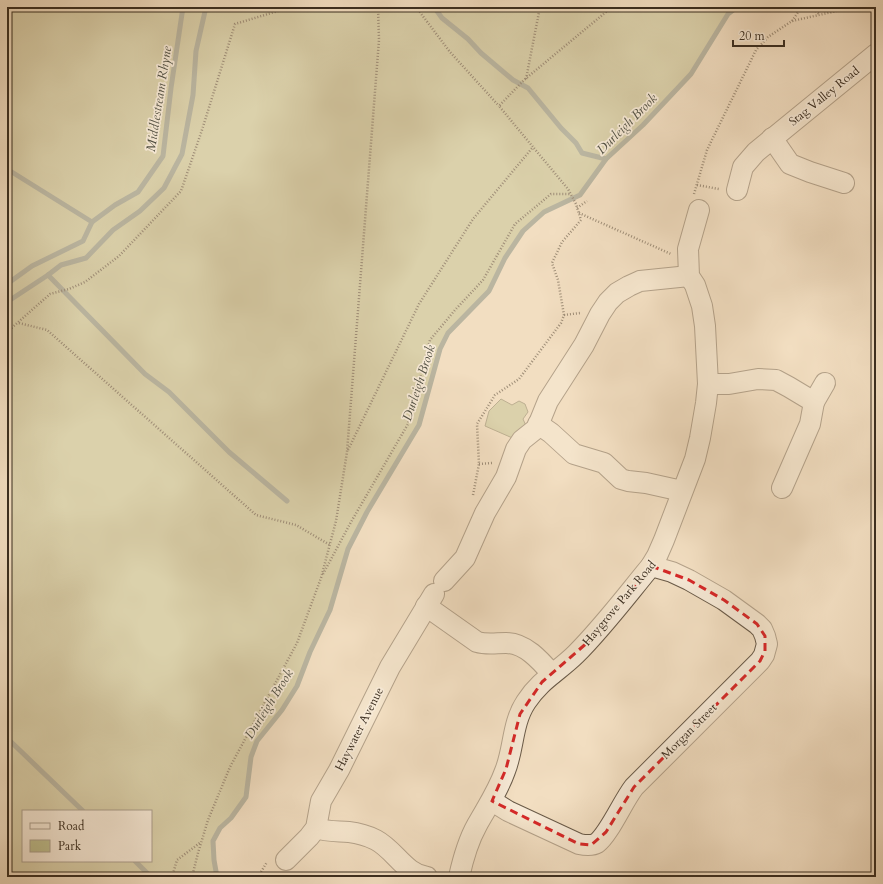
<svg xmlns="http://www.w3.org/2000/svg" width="883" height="884" font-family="Cardo,serif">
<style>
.green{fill:#bfc090;stroke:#7d7758;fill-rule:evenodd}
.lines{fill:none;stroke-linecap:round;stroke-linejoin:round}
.stream{stroke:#758379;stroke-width:5}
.minor-casing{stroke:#695a48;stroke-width:22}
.path{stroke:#3b2e20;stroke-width:2.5;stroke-dasharray:1 2;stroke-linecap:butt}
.minor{stroke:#f7ead7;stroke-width:20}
.marked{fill:none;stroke:#d62828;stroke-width:3;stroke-dasharray:8 5;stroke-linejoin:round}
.labels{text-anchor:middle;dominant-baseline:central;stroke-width:3.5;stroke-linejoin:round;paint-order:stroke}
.street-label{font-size:12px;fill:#3b2e20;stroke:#f7ead7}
.water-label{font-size:13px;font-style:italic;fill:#535245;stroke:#f7ead7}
</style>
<rect width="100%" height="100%" fill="#f2dec1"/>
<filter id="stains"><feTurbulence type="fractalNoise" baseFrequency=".005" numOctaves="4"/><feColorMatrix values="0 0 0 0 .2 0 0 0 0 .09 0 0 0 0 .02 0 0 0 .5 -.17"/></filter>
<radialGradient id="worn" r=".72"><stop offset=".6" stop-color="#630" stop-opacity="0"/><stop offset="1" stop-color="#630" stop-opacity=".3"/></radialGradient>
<!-- green -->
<g class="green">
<path d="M7,7H737L728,14L691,74L643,125L606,159L580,195L544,212L523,231L505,258L489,291L448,333L440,349L419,425L367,512L348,549L330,610L310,652L297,686L282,710L257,741L251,757L246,797L231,818L220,828L213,840L214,860L217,877H7ZM23,811H151V861H23Z"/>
<polygon points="501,399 512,405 519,401 525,404 528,412 523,419 527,428 517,440 485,426 489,411"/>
</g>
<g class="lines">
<!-- stream -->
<g class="stream">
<polyline points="434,7 442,18 468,39 481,53 513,80 528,88 561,128 576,143 582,153 606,159"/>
<polyline points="7,169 92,222"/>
<polyline points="48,275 145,374 169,392 229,452 287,501"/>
<polyline points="7,284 32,266 83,241 92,222 115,205 138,192 163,156 171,88 183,7"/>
<polyline points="7,302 48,275 61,265 86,258 113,230 140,211 164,188 182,154 193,95 196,51 206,7"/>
<polyline points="7,738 83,811"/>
<polyline points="135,861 151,877"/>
<polyline points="217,877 214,860 213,841 220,828 231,818 246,797 251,757 257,741 282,710 297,686 310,652 330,610 348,549 367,512 419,425 440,349 448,333 489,291 505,258 523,231 544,212 580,195 606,159 643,125 691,74 728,14 737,7"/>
</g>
<!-- minor casing -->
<g class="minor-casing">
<g id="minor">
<polyline points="772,138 790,164 810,172 844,183"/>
<polyline points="737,190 743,167 756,152 876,54"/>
<polyline points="708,384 729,384 758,379 776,380 789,387 814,402 810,424 782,488"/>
<polyline points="814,402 825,383"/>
<polyline points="538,424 551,433 574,454 604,463 621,479 628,481 646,483 682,491"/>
<polyline points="444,581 465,558 485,513 506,477 516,449 522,440 537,428 548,401 584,345 600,314 608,302 617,293 629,286 640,281 689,276"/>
<path d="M426,606L477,642C487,645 496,643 506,643C525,643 540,660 552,674"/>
<path d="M492,801L508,811L579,844C584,845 592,846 597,843C609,834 623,801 634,787L760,661L764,655L767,644L765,636L762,629L757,624L724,600L689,580L672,572L651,566"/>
<path d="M316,828C327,832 338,831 349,832C358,833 368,836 376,840C395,850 405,874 427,877"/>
<polyline points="286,860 309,837 316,828 321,801 339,770 390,667 434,594"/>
<path d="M459,877C463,859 468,841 477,825C487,807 498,791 505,771C514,749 512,723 526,702C540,680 559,671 576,654C603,627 627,595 651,566L657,556L664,540L695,459L700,438L706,403L708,384L705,326L702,306L695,285L689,276L688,249L699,210"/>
</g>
</g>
<!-- path -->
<g class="path">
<polyline points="416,7 450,52 499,106"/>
<polyline points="811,7 819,14"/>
<polyline points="792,21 799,11 799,7"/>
<polyline points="526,79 540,7"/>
<polyline points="697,185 719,189"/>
<polyline points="694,194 707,150 756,50 768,37 792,21 841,10 846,7"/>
<polyline points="577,208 587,201"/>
<polyline points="579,213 671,254"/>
<polyline points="564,315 580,313"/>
<polyline points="19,323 47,330 256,515 296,525 330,545"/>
<polyline points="7,332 50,294 69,289 85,282 119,256 181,191 202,130 235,24 291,7"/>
<polyline points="348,450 419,304 473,219 533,147 499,106 524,80 612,7"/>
<polyline points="479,464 492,463"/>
<polyline points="473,495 479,464 477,424 495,395 519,379 561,323 564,315 558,280 552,263 562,242 581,220 576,204 568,189 533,147"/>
<polyline points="323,574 351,522 408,424 430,340 455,310 483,280 515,224 551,194 570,194"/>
<polyline points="172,877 177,860 201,842"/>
<polyline points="192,877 198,853 208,820 230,767 297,643 321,578 336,521 347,452 379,40 378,7"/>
<polyline points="258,877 267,862"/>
</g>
<!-- minor -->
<use href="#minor" class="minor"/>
</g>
<!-- marked area -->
<path d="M0 0H883V884H0ZM651,566L689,580L724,600L757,624L765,636V651L760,661L634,787L606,832L591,845L579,844L492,801L506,769L520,714L542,682L588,642Z" fill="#f2dec1" fill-opacity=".55" fill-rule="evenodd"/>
<path class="marked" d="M651,566L689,580L724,600L757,624L765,636V651L760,661L634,787L606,832L591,845L579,844L492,801L506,769L520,714L542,682L588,642Z"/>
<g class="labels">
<!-- street labels -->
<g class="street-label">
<text transform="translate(824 96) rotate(-39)">Stag Valley Road</text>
<text transform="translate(619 603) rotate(-50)">Haygrove Park Road</text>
<text transform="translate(359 729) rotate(-63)">Haywater Avenue</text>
<text transform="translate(689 731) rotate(-45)">Morgan Street</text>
</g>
<!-- water labels -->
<g class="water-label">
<text transform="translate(159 99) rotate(-81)">Middlestream Rhyne</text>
<text transform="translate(627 124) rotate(-45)">Durleigh Brook</text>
<text transform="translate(419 383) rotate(-72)">Durleigh Brook</text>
<text transform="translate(269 704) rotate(-58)">Durleigh Brook</text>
</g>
</g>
<!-- margin -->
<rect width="883" height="884" fill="none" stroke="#f2dec1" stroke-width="24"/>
<rect x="8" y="8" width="867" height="868" fill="none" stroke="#3b2e20" stroke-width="2"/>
<rect x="12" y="12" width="859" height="860" fill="none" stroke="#3b2e20"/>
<!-- legend -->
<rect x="22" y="810" width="130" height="52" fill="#f7ead7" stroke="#ac9f8e"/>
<rect x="30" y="823" width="20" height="6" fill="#f7ead7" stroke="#ac9f8e"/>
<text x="58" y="830" font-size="12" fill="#3b2e20">Road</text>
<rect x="30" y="840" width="20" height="12" fill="#bfc090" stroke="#ac9f8e"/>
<text x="58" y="850" font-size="12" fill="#3b2e20">Park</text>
<!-- scale -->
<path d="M733 40v6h51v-6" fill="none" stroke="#3b2e20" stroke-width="2"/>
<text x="739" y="40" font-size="12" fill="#3b2e20" stroke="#f7ead7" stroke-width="3" paint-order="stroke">20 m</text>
<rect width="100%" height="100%" filter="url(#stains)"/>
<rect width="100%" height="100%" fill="url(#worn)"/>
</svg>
